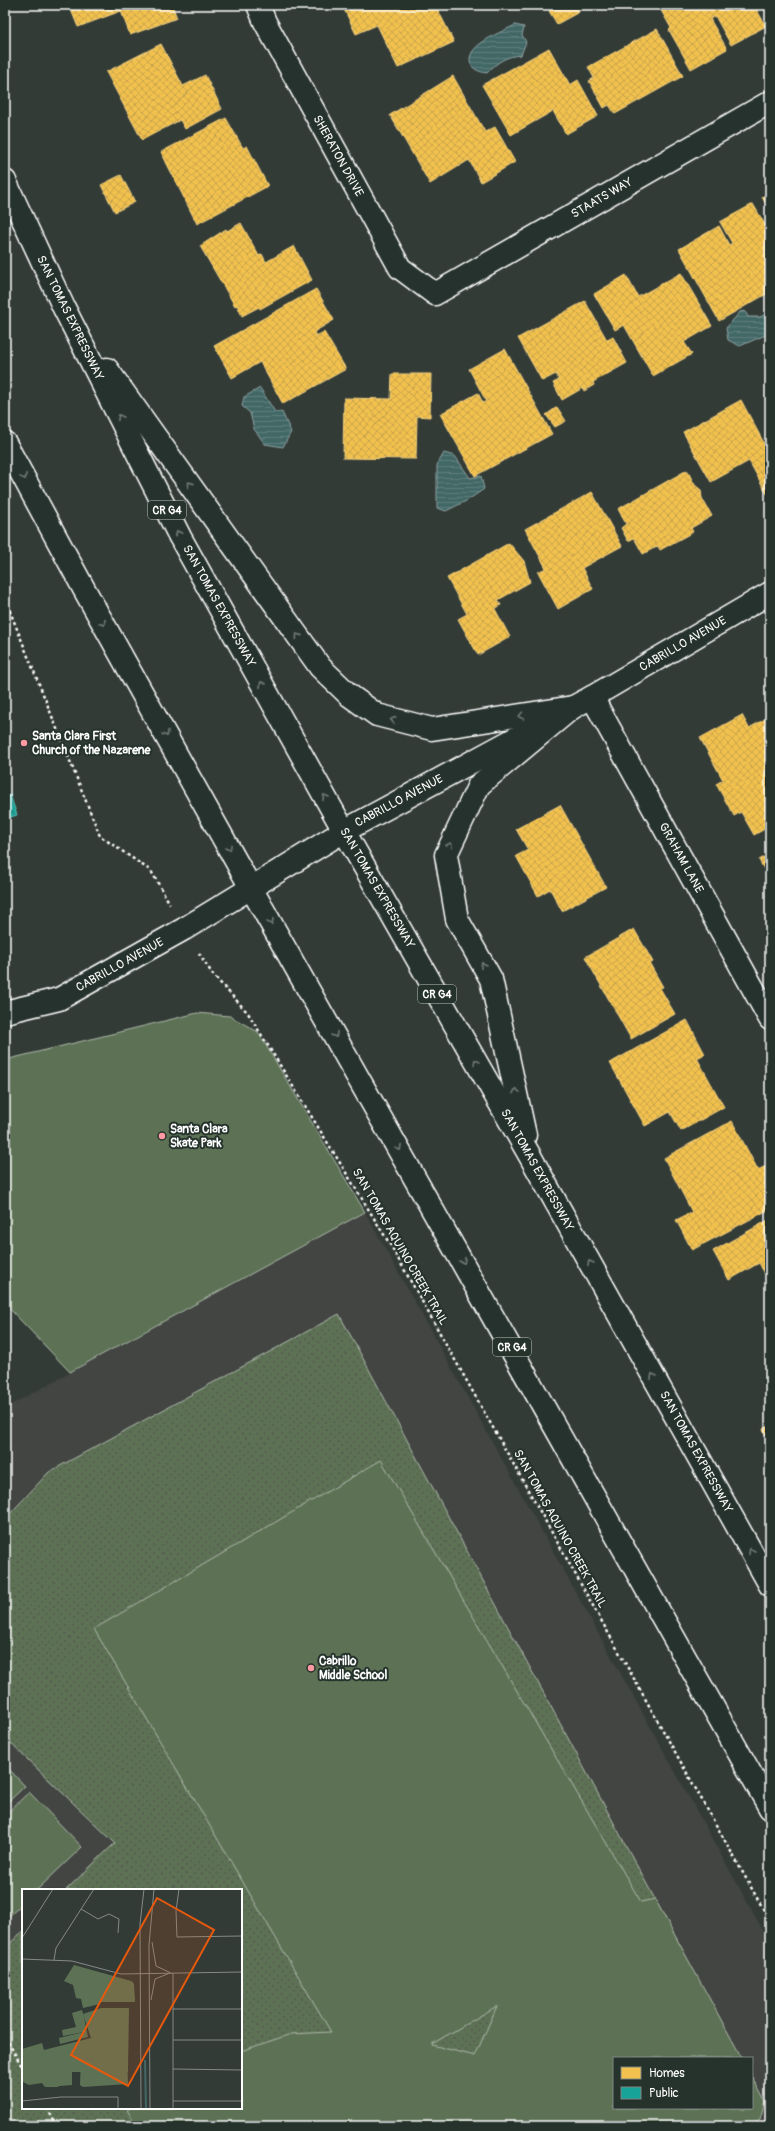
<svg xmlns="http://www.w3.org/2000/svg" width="775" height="2131" font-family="Pangolin,sans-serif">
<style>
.built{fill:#424543;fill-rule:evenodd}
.grass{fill:url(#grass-dots);stroke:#aeb8aa}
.garden{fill:#5d7255;stroke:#aeb8aa;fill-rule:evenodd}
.water{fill:url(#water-rules);stroke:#8ea4a3}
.homes{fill:url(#homes-cross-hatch);stroke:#f6d483}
.public{fill:url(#public-cross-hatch);stroke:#5dbfb7}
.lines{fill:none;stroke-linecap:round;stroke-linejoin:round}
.street-casing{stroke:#fff;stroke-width:25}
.secondary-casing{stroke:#fff;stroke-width:25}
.highway-casing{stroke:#fff;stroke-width:25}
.path{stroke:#fff;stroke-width:2.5;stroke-dasharray:3 3;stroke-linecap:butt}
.street{stroke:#26332d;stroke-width:22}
.secondary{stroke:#26332d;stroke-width:22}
.highway{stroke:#26332d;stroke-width:22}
.oneway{stroke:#727a76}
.poi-dot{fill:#ff9aa2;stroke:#26332d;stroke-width:1.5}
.labels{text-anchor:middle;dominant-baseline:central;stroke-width:4;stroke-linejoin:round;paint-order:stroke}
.shield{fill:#26332d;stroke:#bec2c0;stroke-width:1}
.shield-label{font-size:11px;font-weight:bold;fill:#fff}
.street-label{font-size:12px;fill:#fff;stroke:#26332d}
.poi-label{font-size:12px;font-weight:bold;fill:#fff;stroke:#26332d;text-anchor:start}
.inset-river{fill:none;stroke:#426766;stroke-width:2}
.inset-road{fill:none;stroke:#858987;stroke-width:1}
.view{fill:#e8590c;fill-opacity:0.15;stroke:#e8590c;stroke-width:2}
.inset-edge{fill:none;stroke:#fff;stroke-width:2}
</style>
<defs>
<pattern id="grass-dots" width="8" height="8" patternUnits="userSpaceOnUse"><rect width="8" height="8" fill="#5d7255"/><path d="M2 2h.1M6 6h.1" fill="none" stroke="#52594f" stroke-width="1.8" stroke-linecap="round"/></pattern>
<pattern id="water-rules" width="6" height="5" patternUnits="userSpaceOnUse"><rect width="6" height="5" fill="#426766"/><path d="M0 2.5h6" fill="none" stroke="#5e7e7d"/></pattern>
<pattern id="homes-cross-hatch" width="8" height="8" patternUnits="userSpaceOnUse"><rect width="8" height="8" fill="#f2c14e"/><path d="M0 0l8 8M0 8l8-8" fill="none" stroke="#c8a44e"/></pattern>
<pattern id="public-cross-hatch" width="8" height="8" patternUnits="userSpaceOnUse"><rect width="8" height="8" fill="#17a398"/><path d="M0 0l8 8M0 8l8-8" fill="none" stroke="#278981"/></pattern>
</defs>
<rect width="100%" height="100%" fill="#333b37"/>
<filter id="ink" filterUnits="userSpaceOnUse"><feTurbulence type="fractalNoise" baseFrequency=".025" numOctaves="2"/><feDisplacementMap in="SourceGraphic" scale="8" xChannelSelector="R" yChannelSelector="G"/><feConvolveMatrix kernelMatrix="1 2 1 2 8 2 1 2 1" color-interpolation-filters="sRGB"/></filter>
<g filter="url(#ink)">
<!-- built -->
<path class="built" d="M365,1212L770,1943V2126H5V1446L11,1440L5,1432V1408ZM23,1890H241V2108H23ZM614,2058H752V2108H614Z"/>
<!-- grass -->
<polygon class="grass" points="339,1314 697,1977 627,1995 590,2126 5,2126 5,1948 23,1931 23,2108 241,2108 241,1890 66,1890 115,1843 5,1738 5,1519 49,1472"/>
<!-- garden -->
<g class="garden">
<polygon points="197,1013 230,1016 258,1032 365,1212 70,1372 5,1304 5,1060"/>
<path d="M381,1460L641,1902L655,1899L742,2058H614V2108H752V2077L765,2101L760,2119L748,2126H137L127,2110L131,2108H241V2051L291,2034L331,2032L94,1629ZM497,2006L475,2056L432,2045V2044Z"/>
<polygon points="5,1765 25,1786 5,1805"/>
<polygon points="29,1792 82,1847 37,1890 23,1890 23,1903 5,1920 5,1815"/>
</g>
<!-- water -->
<g class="water">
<path d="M515,25L524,27L522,35L526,42L521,55C506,56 497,62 487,73C479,72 471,69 470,61C468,44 502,32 515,25Z"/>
<polygon points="745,311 748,317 760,317 770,312 770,333 740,346 728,340 726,328 740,312"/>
<polygon points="260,388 275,412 282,412 291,432 283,447 265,444 254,429 250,413 242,406 244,397"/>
<polygon points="444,453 455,456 470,478 481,476 484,489 468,500 446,511 437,508 437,465"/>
</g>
<!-- homes -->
<g class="homes">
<polygon points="69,5 172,5 177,18 130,35 121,11 78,27"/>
<polygon points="342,5 444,5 437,8 454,42 398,68 377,25 356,34"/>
<polygon points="559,5 576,5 579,12 557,24 549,11"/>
<polygon points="658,5 754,5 766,26 731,45 715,16 710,19 727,49 691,69 669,30 671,28"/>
<polygon points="657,29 683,76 615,114 609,105 604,108 589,81 594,78 588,67"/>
<polygon points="161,44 183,86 205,75 222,109 185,129 180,120 142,140 106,72"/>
<polygon points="549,48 570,85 578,80 598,116 566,134 553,111 511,135 482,85"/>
<polygon points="453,76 485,132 495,127 515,162 481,182 469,160 430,184 390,115"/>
<polygon points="226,118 243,148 247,146 268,186 197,224 161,152"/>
<polygon points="121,175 135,202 115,212 101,185"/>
<polygon points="770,192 770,211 762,197"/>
<polygon points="753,204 770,233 770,250 767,251 770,256 770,292 719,321 679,249 719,226 729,245 732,243 720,222"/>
<polygon points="241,223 259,256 262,254 266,262 294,246 312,280 260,309 259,307 242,316 237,305 235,306 200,246 226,229 227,231"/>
<polygon points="681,273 712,326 684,342 692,354 653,376 624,325 615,330 594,294 626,275 638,297"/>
<polygon points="316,289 334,320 314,332 316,336 324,332 346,369 283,404 260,362 232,378 214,346"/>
<polygon points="585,301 607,340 613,337 627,363 593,382 594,385 584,391 583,388 562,400 553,383 559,380 556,374 542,381 518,338"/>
<polygon points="505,349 552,434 475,476 440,414 478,393 483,403 486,401 469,369"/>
<polygon points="392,374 431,374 430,417 417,416 416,459 343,458 344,398 391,399"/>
<polygon points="741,400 765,445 770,442 770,492 767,494 749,461 711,482 683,432"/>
<polygon points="557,407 566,421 555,427 546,415"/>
<polygon points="687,470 695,485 701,490 702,498 712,516 691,528 693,532 660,550 658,546 643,554 634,538 628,541 621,528 626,524 618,509"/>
<polygon points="592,492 622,546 582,568 593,589 558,609 538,572 546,568 525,529"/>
<polygon points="509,543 524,561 530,582 498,600 501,605 495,609 510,637 478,655 458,619 467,614 447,578"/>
<polygon points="742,715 749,728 767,718 770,724 770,757 767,759 770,765 770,826 754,835 741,812 734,816 716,784 723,780 700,738"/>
<polygon points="560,805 606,887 562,911 550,889 538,896 516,856 528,850 516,829"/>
<polygon points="770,854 770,880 759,860"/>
<polygon points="634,929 653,962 650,964 663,987 660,988 675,1014 631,1039 585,957"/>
<polygon points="687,1020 705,1054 697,1058 724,1107 681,1131 670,1112 645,1126 610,1063"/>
<polygon points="732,1121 758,1170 770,1164 770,1209 692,1250 676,1220 692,1212 664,1158"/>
<polygon points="770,1219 770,1283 759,1263 729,1280 713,1251"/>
<polygon points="770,1425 770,1442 763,1429"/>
</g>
<!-- public -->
<polygon class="public" points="10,795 17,815 5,819 5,797"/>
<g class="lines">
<!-- street casing -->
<g class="street-casing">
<g id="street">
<polyline points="258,5 265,22 400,268 435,294 770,102"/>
<polyline points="592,697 770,1019"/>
</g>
</g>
<!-- secondary casing -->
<g class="secondary-casing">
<polyline id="secondary" points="5,1012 59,999 184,929 344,831 592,697 770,593"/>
</g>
<!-- highway casing -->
<g class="highway-casing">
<g id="highway">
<polyline points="5,181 64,308 180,537 344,831 530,1156 770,1585"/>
<polyline points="107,369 320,667 349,695 377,715 432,729 573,707"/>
<polyline points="5,443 84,589 251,888 770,1808"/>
<polyline points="525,1135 491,979 457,919 446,855 479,785 573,707"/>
</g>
</g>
<!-- path -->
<g class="path">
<polyline points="5,599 100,836 151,871 170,904"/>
<polyline points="199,953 213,975 248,1013 391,1246 770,1921"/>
<polyline points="5,2037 23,2068"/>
<polyline points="47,2108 57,2126"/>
</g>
<!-- street -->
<use href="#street" class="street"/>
<!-- secondary -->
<use href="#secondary" class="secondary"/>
<!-- highway -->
<use href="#highway" class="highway"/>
</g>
<!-- one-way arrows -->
<defs><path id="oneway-chevron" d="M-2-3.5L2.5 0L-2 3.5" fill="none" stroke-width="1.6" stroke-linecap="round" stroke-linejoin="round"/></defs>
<g class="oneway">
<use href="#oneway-chevron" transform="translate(120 417) rotate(-117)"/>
<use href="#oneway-chevron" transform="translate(24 477) rotate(62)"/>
<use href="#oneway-chevron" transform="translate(190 484) rotate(-125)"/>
<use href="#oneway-chevron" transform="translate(178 533) rotate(-117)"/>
<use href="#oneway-chevron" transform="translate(103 623) rotate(60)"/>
<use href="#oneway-chevron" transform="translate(298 636) rotate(-125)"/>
<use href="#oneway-chevron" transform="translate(262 684) rotate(-119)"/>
<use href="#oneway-chevron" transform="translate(521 716) rotate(170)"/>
<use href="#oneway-chevron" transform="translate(393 720) rotate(-166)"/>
<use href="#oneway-chevron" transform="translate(166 734) rotate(61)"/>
<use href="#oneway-chevron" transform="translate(325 797) rotate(-119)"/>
<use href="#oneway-chevron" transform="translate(450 845) rotate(-65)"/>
<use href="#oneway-chevron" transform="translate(229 848) rotate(61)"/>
<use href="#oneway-chevron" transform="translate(271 922) rotate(60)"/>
<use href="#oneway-chevron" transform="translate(483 965) rotate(-120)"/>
<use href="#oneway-chevron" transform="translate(335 1035) rotate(60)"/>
<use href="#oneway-chevron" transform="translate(476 1062) rotate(-120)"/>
<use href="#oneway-chevron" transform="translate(516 1091) rotate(-102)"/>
<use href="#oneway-chevron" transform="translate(399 1148) rotate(60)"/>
<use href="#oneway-chevron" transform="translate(463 1261) rotate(61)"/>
<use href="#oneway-chevron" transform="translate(590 1263) rotate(-119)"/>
<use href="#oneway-chevron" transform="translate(653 1376) rotate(-119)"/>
<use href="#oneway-chevron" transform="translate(751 1551) rotate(-119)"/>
</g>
</g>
<!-- markers -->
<g class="poi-dot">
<circle cx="24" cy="743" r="4"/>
<circle cx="162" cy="1136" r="4"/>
<circle cx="311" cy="1668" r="4"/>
</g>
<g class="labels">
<!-- shield labels -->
<g class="shield">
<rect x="148" y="501" width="38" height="18" rx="3"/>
<rect x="418" y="985" width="38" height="18" rx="3"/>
<rect x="493" y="1338" width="38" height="18" rx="3"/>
</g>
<g class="shield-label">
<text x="167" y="510">CR G4</text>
<text x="437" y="994">CR G4</text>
<text x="512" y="1347">CR G4</text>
</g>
<!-- street labels -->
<g class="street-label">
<text transform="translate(338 156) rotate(61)">SHERATON DRIVE</text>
<text transform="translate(602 198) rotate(-30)">STAATS WAY</text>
<text transform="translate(70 318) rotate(64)">SAN TOMAS EXPRESSWAY</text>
<text transform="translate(219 606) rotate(61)">SAN TOMAS EXPRESSWAY</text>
<text transform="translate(683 644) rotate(-30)">CABRILLO AVENUE</text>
<text transform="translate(399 801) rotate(-28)">CABRILLO AVENUE</text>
<text transform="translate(681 858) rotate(61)">GRAHAM LANE</text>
<text transform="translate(377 888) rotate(60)">SAN TOMAS EXPRESSWAY</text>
<text transform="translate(120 965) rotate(-29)">CABRILLO AVENUE</text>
<text transform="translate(537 1170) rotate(61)">SAN TOMAS EXPRESSWAY</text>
<text transform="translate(400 1247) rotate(60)">SAN TOMAS AQUINO CREEK TRAIL</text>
<text transform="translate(696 1452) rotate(61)">SAN TOMAS EXPRESSWAY</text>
<text transform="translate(560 1529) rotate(61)">SAN TOMAS AQUINO CREEK TRAIL</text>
</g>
<!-- poi labels -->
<g class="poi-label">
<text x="32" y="736">Santa Clara First<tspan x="32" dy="14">Church of the Nazarene</tspan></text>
<text x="170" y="1129">Santa Clara<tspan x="170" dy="14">Skate Park</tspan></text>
<text x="319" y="1661">Cabrillo<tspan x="319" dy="14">Middle School</tspan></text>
</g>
</g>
<!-- overview -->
<g transform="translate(22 1889)">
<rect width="220" height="220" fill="#333b37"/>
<path d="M79,119H107L106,183H45L36,198H23L20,194L7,196L1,193L0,160L20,154L22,161L69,149L61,125Z" fill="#5d7255"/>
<path d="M52,76L109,92L112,95L113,113H77L78,115L61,119L59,110L54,109L51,96L42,92Z" fill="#5d7255"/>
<path d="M80,84L111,93L113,113H85L77,89ZM60,121L62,128L57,129L62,128L66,148L38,155L37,149L62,143L41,147L40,141L54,138L50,124ZM104,132L106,195L61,198L58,196L59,169L77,172L76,133ZM50,173V196L26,198V188L30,179L40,174Z" fill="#5d7255"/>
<path class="inset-river" d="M123,171L124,220"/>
<path class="inset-road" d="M157,0L154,22L155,48L220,47M59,20L76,30L87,25L97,30L96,44M0,49L31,0M130,53L134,77L149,84M0,70L50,72L99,85L220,83M32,71L34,59L72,0M151,84V220M129,111L133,90L148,84M151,120H220M151,151H220M151,180L220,181M0,212L39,208H96V220M151,212H220M119,220L118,35L122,0M128,220L127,56L132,0"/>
<path class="view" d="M135,9L192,41L106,197L49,166Z"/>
<rect width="220" height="220" class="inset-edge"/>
</g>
<!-- margin -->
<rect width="775" height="2131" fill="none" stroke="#26332d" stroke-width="20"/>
<rect x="10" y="10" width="755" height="2111" fill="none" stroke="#fff" stroke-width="1.5" filter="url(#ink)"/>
<!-- legend -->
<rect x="613" y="2057" width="140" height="52" fill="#26332d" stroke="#7d8581"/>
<rect x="621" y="2067" width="20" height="12" fill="#f2c14e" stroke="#7d8581"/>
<text x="649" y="2077" font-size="12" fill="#ffffff">Homes</text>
<rect x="621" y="2087" width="20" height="12" fill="#17a398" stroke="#7d8581"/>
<text x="649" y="2097" font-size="12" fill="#ffffff">Public</text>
</svg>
